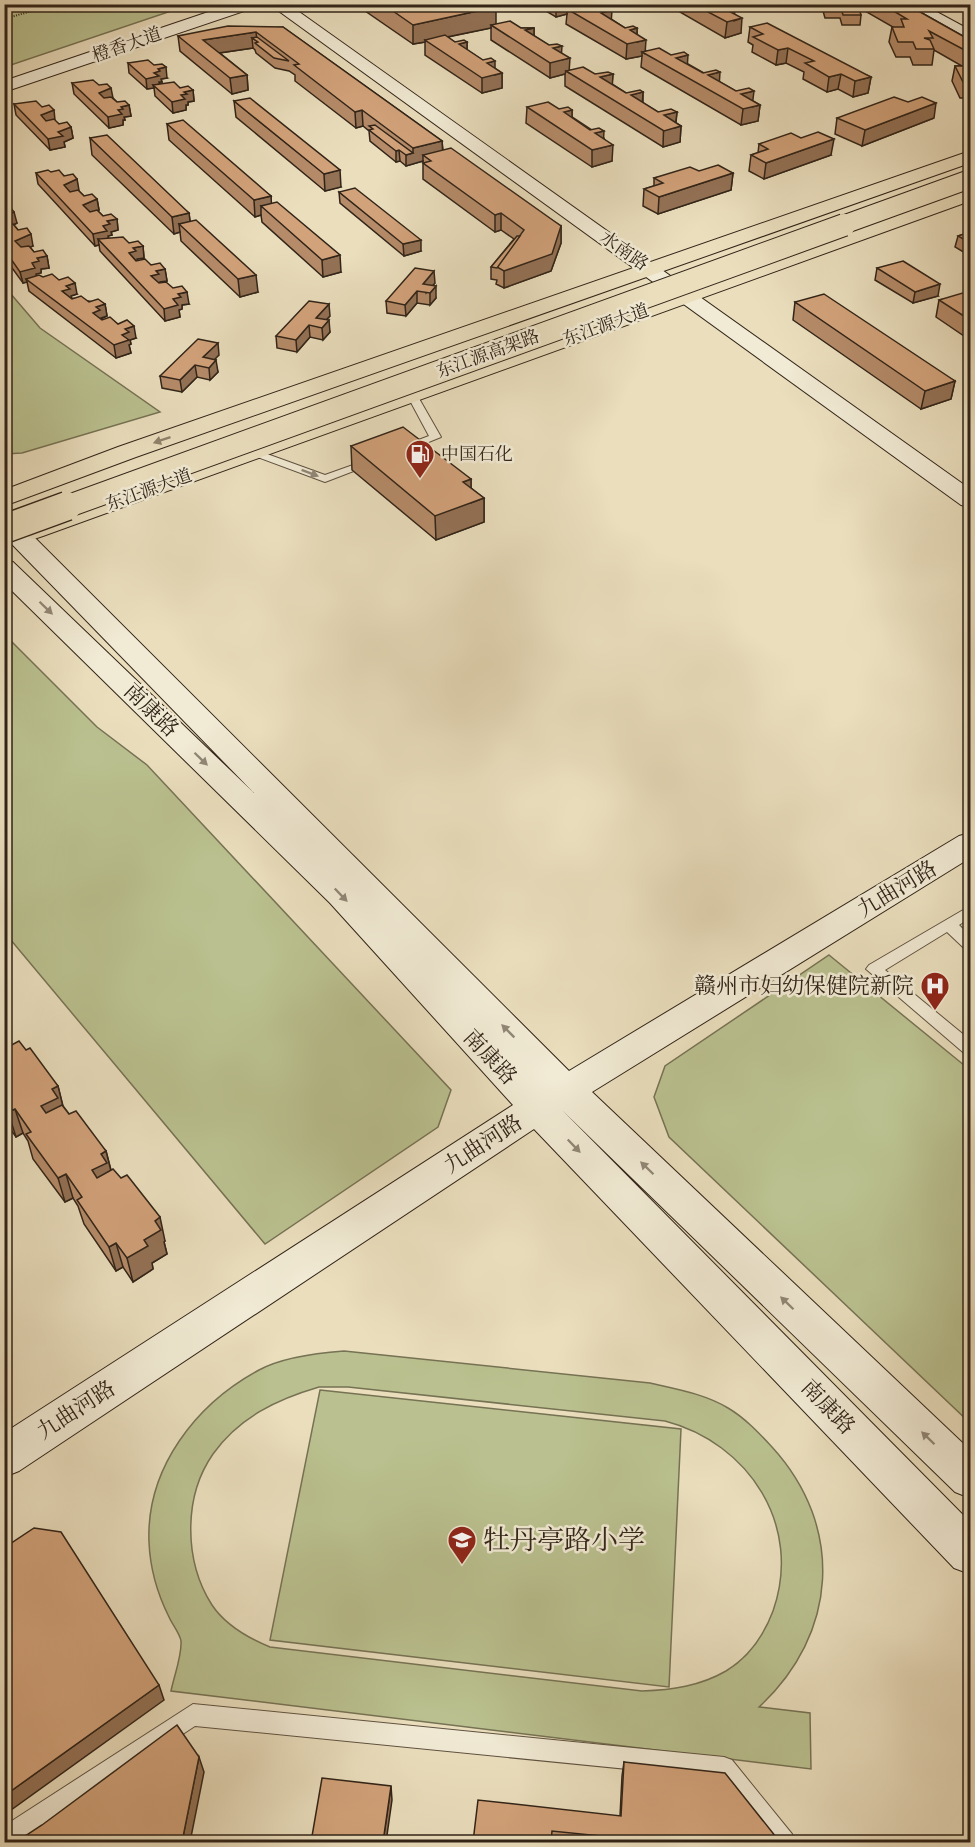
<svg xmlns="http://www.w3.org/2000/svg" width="975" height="1847" font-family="Cardo,'Noto Serif SC',serif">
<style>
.green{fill:#bac08f;stroke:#767254;stroke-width:1.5;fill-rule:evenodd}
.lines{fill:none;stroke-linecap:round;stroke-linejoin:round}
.lane-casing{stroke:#5f5241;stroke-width:2}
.secondary-casing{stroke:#312418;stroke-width:2}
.primary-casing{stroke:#312418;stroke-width:2}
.path{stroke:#312418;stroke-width:2;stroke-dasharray:1 1.5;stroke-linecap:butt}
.lane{fill:#f1ead4;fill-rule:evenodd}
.secondary{fill:#f1ead4;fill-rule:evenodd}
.primary{fill:#eadebd;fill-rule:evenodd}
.highway-bridge-far2-casing{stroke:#312418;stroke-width:20;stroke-linecap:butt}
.highway-bridge-far1-casing{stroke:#312418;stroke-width:24;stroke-linecap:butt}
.highway-bridge-casing{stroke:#312418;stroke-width:31;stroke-linecap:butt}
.highway-bridge-far2{stroke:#eadebd;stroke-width:18}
.highway-bridge-far1{stroke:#eadebd;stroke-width:22}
.highway-bridge{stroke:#eadebd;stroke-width:28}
.wall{fill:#b58b69;stroke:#312418;stroke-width:1.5}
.shaded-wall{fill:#937155;stroke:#312418;stroke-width:1.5}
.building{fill:#d2a27a;stroke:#312418;stroke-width:1.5}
.oneway{fill:#8e816a}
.oneway2{fill:#918776}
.labels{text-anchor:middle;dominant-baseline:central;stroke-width:5;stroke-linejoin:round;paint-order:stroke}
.far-street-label{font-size:18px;fill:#312418;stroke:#f1ead4}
.far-poi-label{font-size:18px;fill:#312418;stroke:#f1ead4;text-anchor:start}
.street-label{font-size:22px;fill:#312418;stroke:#f1ead4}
.poi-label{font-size:22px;fill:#312418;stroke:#f1ead4;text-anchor:end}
.near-poi-label{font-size:27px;fill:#312418;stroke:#f1ead4;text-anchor:start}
</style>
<rect width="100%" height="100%" fill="#eadebd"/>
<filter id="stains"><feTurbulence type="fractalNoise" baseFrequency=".00333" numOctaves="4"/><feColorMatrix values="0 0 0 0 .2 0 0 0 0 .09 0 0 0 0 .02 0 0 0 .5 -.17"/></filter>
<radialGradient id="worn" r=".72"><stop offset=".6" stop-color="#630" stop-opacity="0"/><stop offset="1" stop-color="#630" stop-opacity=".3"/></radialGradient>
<!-- green -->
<g class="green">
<polygon points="5,4 189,4 189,5 5,67"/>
<polygon points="4,286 40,328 160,412 22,453 5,454"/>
<polygon points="5,635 97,727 147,765 451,1090 438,1127 265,1244 5,933"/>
<polygon points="829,955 970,1070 970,1423 669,1137 654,1097 665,1066"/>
<path d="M344,1351L650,1383C676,1389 705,1394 728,1408C745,1418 759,1433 772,1447C845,1527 838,1634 759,1707L810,1713L811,1769L171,1691C174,1676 182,1656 181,1641C180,1634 172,1624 169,1617C157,1593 150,1568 149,1542C146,1468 196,1404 259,1370C283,1357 317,1353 344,1351ZM319,1387H348L665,1421C749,1443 803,1526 773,1611C764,1635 749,1657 726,1671C700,1686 672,1690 642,1691L270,1647C248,1638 226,1626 212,1605C184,1561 183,1497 213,1454C239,1417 278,1399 319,1387Z"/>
<polygon points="320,1390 681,1429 669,1687 270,1640"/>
</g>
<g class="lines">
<!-- lane casing -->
<g class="lane-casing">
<g id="lane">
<polygon points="412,392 417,395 441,437 404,452 400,451 400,447 429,436 407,395"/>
<polygon points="256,450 325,475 367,460 375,460 377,462 325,482 252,455 252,451"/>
<polygon points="970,906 970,918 959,925 970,936 970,950 965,949 947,932 885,970 970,1040 970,1055 964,1053 866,969 869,965"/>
<polygon points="193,1704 724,1757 732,1760 792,1834 795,1842 770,1842 718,1778 195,1726 19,1842 4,1842 4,1826"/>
</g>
</g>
<!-- secondary casing -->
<g class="secondary-casing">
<g id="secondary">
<polygon points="232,4 258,4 256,7 4,92 4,81"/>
<polygon points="269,4 288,4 970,489 970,507 961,505"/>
<polygon points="901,4 922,4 970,30 970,42"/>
<polygon points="4,513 13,516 569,1071 959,836 970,833 970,858 592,1092 970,1450 970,1498 955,1492 562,1110 970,1522 970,1574 954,1568 534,1129 19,1471 4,1477 4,1433 513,1105 330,903 4,583 4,560 13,562 254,793 4,536"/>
</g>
</g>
<!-- primary casing -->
<g class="primary-casing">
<g id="primary">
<polygon points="970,151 970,163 136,457 4,506 4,490 118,447"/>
<polygon points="970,188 970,201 43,536 34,539 25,536 21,531 25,526"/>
</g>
</g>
<!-- path -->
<polyline class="path" points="4,19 56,4"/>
<!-- lane -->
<use href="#lane" class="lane"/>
<!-- secondary -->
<use href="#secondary" class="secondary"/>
<!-- primary -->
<use href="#primary" class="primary"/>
<!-- highway-bridge-far2 casing -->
<g class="highway-bridge-far2-casing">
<polyline id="highway-bridge-far2" points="840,226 970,179"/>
</g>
<!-- highway-bridge-far1 casing -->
<g class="highway-bridge-far1-casing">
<polyline id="highway-bridge-far1" points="63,508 844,225"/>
</g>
<!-- highway-bridge casing -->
<g class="highway-bridge-casing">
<polyline id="highway-bridge" points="4,529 67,506"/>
</g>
<!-- highway-bridge-far2 -->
<use href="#highway-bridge-far2" class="highway-bridge-far2"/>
<!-- highway-bridge-far1 -->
<use href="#highway-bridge-far1" class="highway-bridge-far1"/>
<!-- highway-bridge -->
<use href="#highway-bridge" class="highway-bridge"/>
</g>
<!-- wall -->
<g class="wall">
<polygon points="355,4 424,4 427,7 496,24 521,28 534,28 534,36 561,53 569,70 595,74 613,74 612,84 626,93 643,92 643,103 658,112 677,112 676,123 681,126 680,142 663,147 565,86 565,74 550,78 491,40 491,28 448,37 455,42 467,42 467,50 502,73 502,88 482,93 425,55 425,42 413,44"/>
<polygon points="534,4 573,4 573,7 611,19 625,28 637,28 637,34 646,51 688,64 760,105 758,121 741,125 641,67 642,56 626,59 566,24 567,14 556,17"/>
<polygon points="666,4 716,4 734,14 741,33 725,38"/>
<polygon points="821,4 906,4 970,40 970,98 960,98 952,81 955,66 962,66 934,50 932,65 913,65 910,57 896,57 889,42 892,27 893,27 860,8 859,11 861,15 860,25 842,25 840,18 825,18"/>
<polygon points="283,27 442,141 443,150 561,226 561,243 551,271 504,288 496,284 497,280 491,279 491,267 514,239 501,230 495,232 423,179 423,161 406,166 400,161 396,162 370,141 369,131 363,126 356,128 295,81 295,75 289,71 275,68 256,53 255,50 253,48 220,53 247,75 248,90 232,94 180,51 178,36"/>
<polygon points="750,27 871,77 868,93 853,97 838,89 827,92 803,79 804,72 786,63 776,65 752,52 753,45 748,42"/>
<polygon points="128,63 167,78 161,79 162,82 159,82 160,84 193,90 194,101 188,102 188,105 186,105 186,110 173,113 155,96 154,88 147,89 129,73"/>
<polygon points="72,83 113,98 117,102 129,105 131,116 124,117 125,120 123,120 123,125 109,128 74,94"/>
<polygon points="234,101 341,187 325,191 236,117"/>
<polygon points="14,104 55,121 59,124 71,127 73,138 64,142 65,147 50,150 16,115"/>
<polygon points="527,107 572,110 572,117 604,138 612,161 592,167 526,123"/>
<polygon points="837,118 934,118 862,146 835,134"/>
<polygon points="167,124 271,196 271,203 341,272 323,277 262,222 261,215 255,217 169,140"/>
<polygon points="90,138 189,213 190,221 258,292 240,297 181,241 180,232 174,234 92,155"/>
<polygon points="801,138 831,155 764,179 749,171 751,155 758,153 759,144"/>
<polygon points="699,171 733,173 731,190 658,214 643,206 644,189 654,186 654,178"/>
<polygon points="51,172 77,179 78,190 84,196 97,199 99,210 98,211 103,216 117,219 118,230 111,232 112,235 108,236 108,238 143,246 144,258 137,259 138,261 165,269 167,281 160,283 189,304 182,305 182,309 179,310 180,317 165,321 100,251 99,245 95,246 38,184 36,173"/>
<polygon points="339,192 421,251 404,256 340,203"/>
<polygon points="4,208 17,223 14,225 18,230 33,246 30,247 34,252 47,256 49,268 41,269 41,273 36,274 36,276 43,277 77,294 71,296 71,298 105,304 107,316 101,319 136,338 130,340 131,344 129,345 131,353 116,358 29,291 27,282 23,283 4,257"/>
<polygon points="970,232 970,256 955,247 958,236"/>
<polygon points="877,268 938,296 913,303 875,280"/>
<polygon points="435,283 432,286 436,298 430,305 417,303 406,316 387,313 386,301"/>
<polygon points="970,295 970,340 936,317 939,300"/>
<polygon points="795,302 955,381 951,399 921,409 793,320"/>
<polygon points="330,316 326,320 330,332 323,340 310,337 297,352 277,348 276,336"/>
<polygon points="219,355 214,359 218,372 210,380 197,377 182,392 162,388 160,376"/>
<polygon points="351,446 471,479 471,488 484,498 484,522 436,540 352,470"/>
<polygon points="4,1049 26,1050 58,1086 63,1106 69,1114 106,1151 111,1170 165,1241 164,1242 167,1254 152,1263 153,1269 133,1282 123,1267 116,1271 84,1224 78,1206 73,1198 65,1202 33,1159 28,1141 23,1133 16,1137 4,1120"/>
<polygon points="624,1762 780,1842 473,1842 620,1816 622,1776"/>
</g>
<!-- shaded-wall -->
<g class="shaded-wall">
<polygon points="556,4 573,4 573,12 567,9 567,14 556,17"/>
<polygon points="496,7 496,27 491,25 491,28 427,41 425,40 425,42 413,44 413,25"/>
<polygon points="735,7 734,21 742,18 741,33 725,38 727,22 725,9"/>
<polygon points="612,10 611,25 601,13"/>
<polygon points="534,28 534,43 525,30"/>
<polygon points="637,28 637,42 646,40 645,54 642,52 642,56 626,59 627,44 630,30"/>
<polygon points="256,32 257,41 252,38 253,48 205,55 203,40"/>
<polygon points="467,42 467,58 459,44"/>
<polygon points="562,46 561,60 570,58 569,73 566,71 565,74 550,78 550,63 553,48"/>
<polygon points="788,48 786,63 776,65 778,50"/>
<polygon points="688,55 687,70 676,58"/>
<polygon points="495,61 495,75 502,73 502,88 482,93 482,78 487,63"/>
<polygon points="166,67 167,78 161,79 162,82 159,82 160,87 153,85 154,88 147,89 146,79 158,69"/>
<polygon points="720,72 719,88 708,75"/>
<polygon points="613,74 612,90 600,77"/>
<polygon points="841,74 838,89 827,92 829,77"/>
<polygon points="247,75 248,90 232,94 230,78"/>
<polygon points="871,77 868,93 853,97 855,81"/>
<polygon points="111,88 113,98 100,104 99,93"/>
<polygon points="193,90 194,101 188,102 188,105 186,105 186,110 173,113 172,102 184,92"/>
<polygon points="754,91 752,107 760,105 758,121 741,125 743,109 741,94"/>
<polygon points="643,92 642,108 631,95"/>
<polygon points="936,103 934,118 862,146 865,130"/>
<polygon points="129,105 131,116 124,117 125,120 123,120 123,125 109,128 108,117 118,110 121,107"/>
<polygon points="54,110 55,120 43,126 41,115"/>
<polygon points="362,110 363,126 356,128 355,112"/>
<polygon points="572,110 572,126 564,112"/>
<polygon points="4,112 5,112 8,128 4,129"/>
<polygon points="677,112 675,128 681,126 680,142 663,147 664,115"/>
<polygon points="71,127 73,138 64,142 65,147 50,150 48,139 58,132"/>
<polygon points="604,131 603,147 595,133"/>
<polygon points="834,139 831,155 764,179 766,163"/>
<polygon points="442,141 443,157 423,155 423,161 406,166 406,155 413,153 413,148"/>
<polygon points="613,145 612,161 592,167 592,150"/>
<polygon points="399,150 400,161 396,162 396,151"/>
<polygon points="340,170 341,187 325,191 324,174"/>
<polygon points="733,173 731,190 658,214 659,197"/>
<polygon points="77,179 79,190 66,196 64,185"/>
<polygon points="271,196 272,213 261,206 261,215 255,217 254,200"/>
<polygon points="97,199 99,210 85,217 83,205"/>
<polygon points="14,212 17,223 4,229 4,216"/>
<polygon points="189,213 191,229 179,224 180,232 174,234 172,217"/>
<polygon points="501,213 501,230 495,232 495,215"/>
<polygon points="117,219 118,230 111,232 112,235 108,236 109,242 98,239 99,245 95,246 93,234 107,221"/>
<polygon points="561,226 561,243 551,271 504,288 504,271"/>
<polygon points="31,234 33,246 18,252 15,241"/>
<polygon points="421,240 421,251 404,256 403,244"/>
<polygon points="143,246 144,258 137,259 138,263 129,253 133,248"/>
<polygon points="340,255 341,272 323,277 322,260"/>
<polygon points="47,256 49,268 41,269 41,273 36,274 37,280 26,279 27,282 23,283 20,272 37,258"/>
<polygon points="165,269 167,281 160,282 160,286 151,276 156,271"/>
<polygon points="434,271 435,283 426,293 423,284"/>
<polygon points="256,275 258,292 240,297 238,279"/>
<polygon points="75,283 77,294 71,296 72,300 62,291 66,286"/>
<polygon points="940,284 938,296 913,303 915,292"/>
<polygon points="436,286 436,298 430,305 430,293"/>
<polygon points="417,291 417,303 406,316 405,305"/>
<polygon points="187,292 189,304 182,305 182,309 179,310 180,317 165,321 164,309 178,294"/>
<polygon points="105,304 107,316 101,318 102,322 93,313 96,307"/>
<polygon points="329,304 330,316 319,327 316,318"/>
<polygon points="329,320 330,332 323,340 322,328"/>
<polygon points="309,325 310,337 297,352 296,340"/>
<polygon points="134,326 136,338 130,340 131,344 129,345 131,353 116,358 114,345 125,329"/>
<polygon points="218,343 219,355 207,367 203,357"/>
<polygon points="216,360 218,372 210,380 209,368"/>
<polygon points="195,365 197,377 182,392 180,380"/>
<polygon points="955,381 951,399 921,409 925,391"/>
<polygon points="471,479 471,503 484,498 484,522 436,540 435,516 463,482"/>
<polygon points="58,1086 64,1111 48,1131 41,1106 52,1089"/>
<polygon points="15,1109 23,1133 16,1137 8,1112"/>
<polygon points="106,1151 112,1175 98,1194 92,1170 101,1154"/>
<polygon points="66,1174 73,1198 65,1202 58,1178"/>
<polygon points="160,1217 165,1241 164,1242 167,1254 152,1263 153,1269 133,1282 127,1258 144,1240 155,1221"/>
<polygon points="116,1243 123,1267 116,1271 109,1247"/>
<polygon points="159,1685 164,1700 4,1815 4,1796"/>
<polygon points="199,1757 204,1772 190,1842 182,1842"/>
<polygon points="391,1786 392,1800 386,1842 383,1842"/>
</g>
<!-- building -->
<g class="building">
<polygon points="383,4 424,4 427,7 439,4 491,4 496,7 413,25"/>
<polygon points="586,4 596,11 611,8 612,10 601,13 625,28 633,26 637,28 630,30 646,40 627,44 567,9"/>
<polygon points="693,4 716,4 721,7 732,4 735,7 725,9 742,18 727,22"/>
<polygon points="825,4 860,4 852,5 858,6 861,15 843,15 841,8 827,8"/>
<polygon points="882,4 906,4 970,40 970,53 929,31 933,38 924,38 930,40 934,49 916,49 913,42 898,42 892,27 904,27 901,19 907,19"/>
<polygon points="510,21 521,28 534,28 525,30 549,45 557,44 562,46 553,48 570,58 550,63 491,25"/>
<polygon points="767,23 871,77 855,81 841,74 829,77 805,63 814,61 788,48 778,50 753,37 763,34 750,27"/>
<polygon points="228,26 283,27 442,141 413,148 362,110 355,112 294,65 299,64 256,32 203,40 247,75 230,78 178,36"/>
<polygon points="445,35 455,42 464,40 467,42 459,44 483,60 491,58 495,61 487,63 502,73 482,78 425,40"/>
<polygon points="257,37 289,61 274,58 255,43 258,42 252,38"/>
<polygon points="659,48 671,55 684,52 688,55 676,58 703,73 716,70 720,72 708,75 736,91 749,88 754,91 741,94 760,105 743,109 642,52"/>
<polygon points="964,57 970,57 970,82 963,82 955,66 968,66"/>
<polygon points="148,60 154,65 162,64 166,67 158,69 160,71 154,73 159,76 146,79 128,63"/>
<polygon points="583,67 595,74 608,72 613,74 600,77 626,93 640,90 643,92 631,95 658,112 671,109 677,112 664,115 681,126 664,131 566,71"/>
<polygon points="93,80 99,85 107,84 111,88 99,93 104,98 111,97 117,102 125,101 129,105 121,107 123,109 118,110 122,114 108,117 72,83"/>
<polygon points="174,82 180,88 188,86 193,90 184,92 187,94 181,95 185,99 172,102 153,85"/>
<polygon points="894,97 908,102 922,97 936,103 865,130 837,118"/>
<polygon points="250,98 340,170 324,174 234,101"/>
<polygon points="36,101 42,107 49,105 54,110 41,115 46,121 54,119 59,124 67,122 71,127 58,132 63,136 48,139 14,104"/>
<polygon points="548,102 559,109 568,107 572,110 564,112 590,130 599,128 604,131 595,133 613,145 592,150 527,107"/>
<polygon points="183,120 271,196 254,200 167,124"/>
<polygon points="375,125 413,153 406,155 399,150 396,151 369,130 373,129 369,126"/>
<polygon points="818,132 834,139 766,163 751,155 768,149 759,144 791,133 801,138"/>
<polygon points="107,135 189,213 172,217 90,138"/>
<polygon points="451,148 561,226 552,254 504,271 497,267 524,230 501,213 495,215 423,163 431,161 423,155"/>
<polygon points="718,165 733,173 659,197 644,189 663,183 654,178 690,167 699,171"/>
<polygon points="48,170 51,172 59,170 64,176 73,174 77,179 64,185 70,192 78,190 84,196 92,194 97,199 83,205 90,212 97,210 103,216 111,214 117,219 107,221 110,224 103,226 107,231 93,234 36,173"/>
<polygon points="355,188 421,240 403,244 339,192"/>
<polygon points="277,202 340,255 322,260 261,206"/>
<polygon points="10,207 14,212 4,216 4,208"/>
<polygon points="196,220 256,275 238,279 179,224"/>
<polygon points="13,224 18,230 27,228 31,234 15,241 21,247 29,246 34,252 43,250 47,256 37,258 39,261 32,263 35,268 20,272 4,249 4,226"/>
<polygon points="970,232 970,243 958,236"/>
<polygon points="517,236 520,236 497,268 491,267"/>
<polygon points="123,237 129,243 138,241 143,246 133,248 136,251 129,253 136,261 145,259 151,265 160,263 165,269 156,271 159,274 151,276 159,283 166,282 173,288 182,286 187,292 178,294 181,297 173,299 178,305 164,309 98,239"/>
<polygon points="903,261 940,284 915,292 877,268"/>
<polygon points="415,268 434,271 423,284 436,286 430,293 417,291 405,305 386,301"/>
<polygon points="52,274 59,280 68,277 75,283 66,286 70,289 62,291 72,299 81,296 89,302 98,299 105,304 96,307 100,310 93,313 102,320 110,317 118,324 127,320 134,326 125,329 129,332 122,335 129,340 114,345 26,279 39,275 43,277"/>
<polygon points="966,292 970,295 970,320 939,300"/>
<polygon points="824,294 955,381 925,391 795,302"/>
<polygon points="309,301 329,304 316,318 329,320 322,328 309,325 296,340 276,336"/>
<polygon points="198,339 218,343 203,357 216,360 209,368 195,365 180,380 160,376"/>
<polygon points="403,427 471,479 463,482 484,498 435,516 351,446"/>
<polygon points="19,1041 26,1050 30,1048 58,1086 52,1089 58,1098 41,1106 46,1113 62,1105 69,1114 76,1111 106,1151 101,1154 107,1163 92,1170 97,1178 113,1169 121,1178 127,1175 160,1217 155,1221 161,1230 144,1240 148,1246 127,1258 116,1243 109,1247 77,1200 82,1197 66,1174 58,1178 26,1134 31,1132 15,1109 8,1112 4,1107 4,1049"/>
<polygon points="34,1528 61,1532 159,1685 4,1796 4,1548"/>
<polygon points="177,1725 199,1757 182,1842 16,1842 42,1825"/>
<polygon points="624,1762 725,1773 780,1842 660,1842 552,1831 551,1842 473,1842 478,1800 621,1816"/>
<polygon points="322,1778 391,1786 383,1842 311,1842"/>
</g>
<!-- one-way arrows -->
<defs><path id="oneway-solid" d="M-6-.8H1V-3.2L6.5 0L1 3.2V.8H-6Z" transform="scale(1.5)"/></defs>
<use class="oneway" href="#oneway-solid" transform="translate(162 440) rotate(161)"/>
<g class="oneway2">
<use href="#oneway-solid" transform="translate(310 473) rotate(21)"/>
<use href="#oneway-solid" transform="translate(46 608) rotate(44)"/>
<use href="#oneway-solid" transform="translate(201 759) rotate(44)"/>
<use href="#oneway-solid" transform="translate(341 895) rotate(46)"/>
<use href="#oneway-solid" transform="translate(508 1031) rotate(-135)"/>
<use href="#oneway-solid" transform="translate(574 1146) rotate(46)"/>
<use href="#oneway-solid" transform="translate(647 1168) rotate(-136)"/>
<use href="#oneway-solid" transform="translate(787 1303) rotate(-136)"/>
<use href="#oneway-solid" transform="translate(928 1438) rotate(-136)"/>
</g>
<!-- icons -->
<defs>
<g id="fuel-pin" transform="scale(1.5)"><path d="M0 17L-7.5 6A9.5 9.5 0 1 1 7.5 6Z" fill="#8f2418" stroke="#f1ead4"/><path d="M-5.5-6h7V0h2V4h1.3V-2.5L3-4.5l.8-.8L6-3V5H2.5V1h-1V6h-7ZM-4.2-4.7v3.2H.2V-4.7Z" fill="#fff"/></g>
<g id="hospital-pin" transform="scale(1.5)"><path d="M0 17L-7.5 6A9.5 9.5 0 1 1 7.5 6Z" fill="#8f2418" stroke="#f1ead4"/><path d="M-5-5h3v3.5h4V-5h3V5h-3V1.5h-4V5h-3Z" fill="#fff"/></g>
<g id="school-pin" transform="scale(1.5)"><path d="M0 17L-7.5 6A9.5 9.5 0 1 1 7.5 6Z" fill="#8f2418" stroke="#f1ead4"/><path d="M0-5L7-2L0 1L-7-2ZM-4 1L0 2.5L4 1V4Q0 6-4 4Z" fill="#fff"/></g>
</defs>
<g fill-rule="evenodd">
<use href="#fuel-pin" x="420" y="454"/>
<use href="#hospital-pin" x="935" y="986"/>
<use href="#school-pin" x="462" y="1540"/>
</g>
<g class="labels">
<!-- far-street labels -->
<g class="far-street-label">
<text transform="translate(127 45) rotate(-19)">橙香大道</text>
<text transform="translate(624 251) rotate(35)">水南路</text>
<text transform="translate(606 325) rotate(-20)">东江源大道</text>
<text transform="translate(488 354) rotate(-20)">东江源高架路</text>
<text transform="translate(149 490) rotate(-20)">东江源大道</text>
</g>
<!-- far-poi labels -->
<g class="far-poi-label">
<text x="441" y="454">中国石化</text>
</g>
<!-- street labels -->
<g class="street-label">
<text transform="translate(151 710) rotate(44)">南康路</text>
<text transform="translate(897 889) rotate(-31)">九曲河路</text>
<text transform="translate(490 1057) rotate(47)">南康路</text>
<text transform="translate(483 1144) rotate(-33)">九曲河路</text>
<text transform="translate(828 1407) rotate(46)">南康路</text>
<text transform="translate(76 1410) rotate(-33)">九曲河路</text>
</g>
<!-- poi labels -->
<g class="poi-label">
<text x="914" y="986">赣州市妇幼保健院新院</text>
</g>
<!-- near-poi labels -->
<g class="near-poi-label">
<text x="483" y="1540">牡丹亭路小学</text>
</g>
</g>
<!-- margin -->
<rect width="975" height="1847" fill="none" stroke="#eadebd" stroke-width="24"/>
<rect x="6" y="6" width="963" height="1835" fill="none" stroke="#312418" stroke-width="3"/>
<rect x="12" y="12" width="951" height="1823" fill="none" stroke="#312418" stroke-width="1.5"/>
<rect width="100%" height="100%" filter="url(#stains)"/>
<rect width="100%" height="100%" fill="url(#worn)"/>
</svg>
